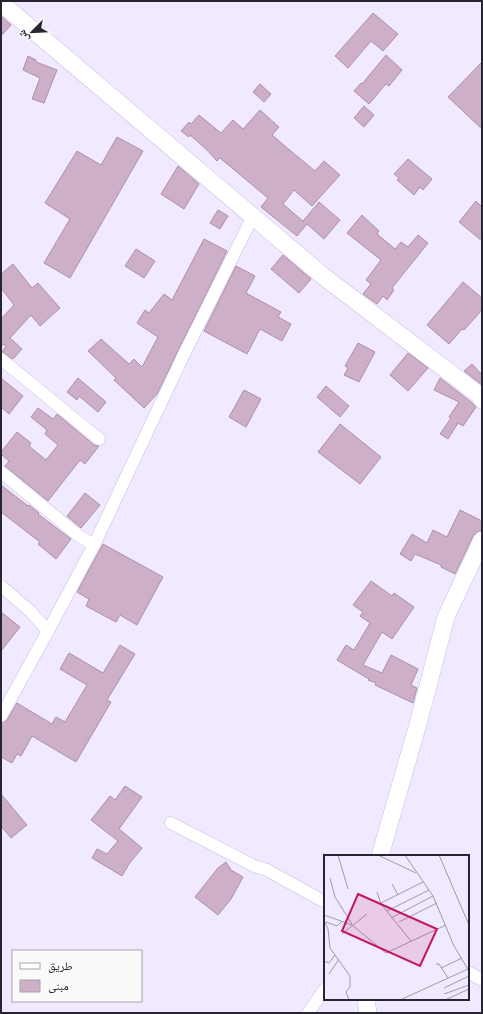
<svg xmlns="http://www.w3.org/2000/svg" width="483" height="1014" font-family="'Nunito Sans','Noto Naskh Arabic',sans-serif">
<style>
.building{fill:#cdafc8;stroke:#ad90a9}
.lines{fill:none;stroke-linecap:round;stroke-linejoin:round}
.street-casing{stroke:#c9bde0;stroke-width:13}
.secondary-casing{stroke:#c9bde0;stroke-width:18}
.street{stroke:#fff;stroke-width:12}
.secondary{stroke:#fff;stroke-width:17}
.inset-road{fill:none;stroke:#a09aad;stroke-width:1}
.view{fill:#c2185b;fill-opacity:0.15;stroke:#c2185b;stroke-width:2}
.inset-edge{fill:none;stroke:#292431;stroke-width:2}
</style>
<rect width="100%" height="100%" fill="#f0e9ff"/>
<!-- building -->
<g class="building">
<polygon points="373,13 398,34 383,51 371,41 348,68 335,56"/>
<polygon points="1,16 11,25 1,36"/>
<polygon points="386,55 402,70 389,86 386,84 369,104 354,91 361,83 362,84"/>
<polygon points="28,56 36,60 36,62 57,70 44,103 32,99 40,78 23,70"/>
<polygon points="482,62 482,129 448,97"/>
<polygon points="260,84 271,94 264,102 253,92"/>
<polygon points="364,106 374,115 364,127 354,118"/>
<polygon points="260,110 279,127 272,135 292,152 315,171 324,161 340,175 312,206 294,190 283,204 304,222 303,221 319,202 340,220 324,239 307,224 297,236 261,207 268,198 220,158 217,161 206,149 190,135 189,137 181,131 189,122 191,124 199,115 221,133 233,120 243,129"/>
<polygon points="117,137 143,151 70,278 44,263 70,219 45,203 77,151 101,165"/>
<polygon points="408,159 432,179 423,190 420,187 414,195 397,180 399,178 394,174"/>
<polygon points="178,166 199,184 184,209 161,194"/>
<polygon points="476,201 482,207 482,241 459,222"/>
<polygon points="218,210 228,216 220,229 210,223"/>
<polygon points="362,215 379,231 377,234 395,249 401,242 408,247 418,235 428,243 392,288 394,290 387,300 383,296 377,304 363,294 371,284 366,280 381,260 347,233"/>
<polygon points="204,239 227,251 157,394 144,408 114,380 116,378 88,351 101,339 129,364 134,359 142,367 158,337 137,323 145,310 149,313 164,294 172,300"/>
<polygon points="136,249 155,261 144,278 125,266"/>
<polygon points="283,255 311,279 299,293 271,269"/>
<polygon points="13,264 32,288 38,283 60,308 40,326 31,315 10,338 22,349 13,359 2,352 6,346 4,344 1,347 1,319 14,305 1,288 1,274"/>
<polygon points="236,266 255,276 246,293 281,312 278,317 291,324 282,341 260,329 247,354 204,331"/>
<polygon points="463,282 482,298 482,310 464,330 462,329 449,344 427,325"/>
<polygon points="358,343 375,352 359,382 344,375 348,368 345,366"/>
<polygon points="408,353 428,368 408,391 390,375"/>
<polygon points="472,364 482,375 482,385 464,371"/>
<polygon points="1,378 23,396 9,414 1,407"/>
<polygon points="78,378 106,402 98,412 79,396 77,400 67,392"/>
<polygon points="440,378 471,402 476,407 463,426 458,423 448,439 440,434 451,418 449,417 459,402 434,390"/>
<polygon points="326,386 349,406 340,417 317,397"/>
<polygon points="244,390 261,399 246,427 229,417"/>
<polygon points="38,408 53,419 57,414 94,445 99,446 85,464 80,460 48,501 5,466 9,461 1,454 1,452 17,432 31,443 29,446 46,460 58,445 45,434 47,430 31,417"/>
<polygon points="340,424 381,457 360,484 318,452"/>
<polygon points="1,485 28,506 29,505 39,513 38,514 71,539 56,559 38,544 40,542 1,512"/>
<polygon points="85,493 100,505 81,528 67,516"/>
<polygon points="460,510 482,521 482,530 477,532 473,536 455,574 441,567 441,565 415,554 411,561 400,554 412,534 427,543 433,530 447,537"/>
<polygon points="103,544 163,577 137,625 120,615 116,622 86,606 89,599 77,592"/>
<polygon points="371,581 392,596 394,593 414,607 392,639 382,632 363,665 382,673 391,655 418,669 411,685 417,688 413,703 375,685 376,683 368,680 369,679 337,660 346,645 354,650 370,623 360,616 363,612 353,605"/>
<polygon points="1,612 20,627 1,651"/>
<polygon points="120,645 135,654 107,700 111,702 76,762 32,736 21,756 17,754 12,763 1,757 1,723 7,720 17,703 52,724 56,717 65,722 87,685 60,669 69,653 103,673"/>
<polygon points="125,786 142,797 119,829 142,848 129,864 122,876 92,858 97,849 107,854 118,841 91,820 110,796 115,800"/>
<polygon points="1,794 27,825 11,838 1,826"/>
<polygon points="226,862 231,870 243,877 231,899 218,915 195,897 218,868"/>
</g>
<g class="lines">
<!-- street casing -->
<g class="street-casing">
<g id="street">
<polyline points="1,359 99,439"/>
<polyline points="1,472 79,536 94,545"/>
<polyline points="1,586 30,611 48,631"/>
<polyline points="1,716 48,631 94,545 184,354 253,216"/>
<polyline points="171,823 254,866 267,870 325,902"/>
<polyline points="468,972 482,980"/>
<polyline points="308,1013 325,989"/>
</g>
</g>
<!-- secondary casing -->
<g class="secondary-casing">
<g id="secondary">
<polyline points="1,3 323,276 479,395 482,400"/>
<polyline points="380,856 418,724 446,617 482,540"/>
<polyline points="366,999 368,1013"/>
</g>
</g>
<!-- street -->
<use href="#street" class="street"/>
<!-- secondary -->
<use href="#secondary" class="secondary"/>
</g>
<!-- overview -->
<g transform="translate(324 855)">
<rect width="145" height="145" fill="#f0e9ff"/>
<path class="inset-road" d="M14,0L24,34M54,0L92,18M81,0L109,41L130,91L145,116M115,0L145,70M6,23L11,42L28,69M68,29L74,40M53,37L57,49L87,86M57,48L99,27M63,56L105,35M0,60L28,70L62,98L122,70M67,63L109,41M0,65L4,74L6,93L26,121V132L22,137L25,145M2,67L13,71L18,66M75,67L113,48M18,79L43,59M0,106L5,108L11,100M112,109H115L124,123M117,113L138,103M5,119L15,104M120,133L145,121M120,139L145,130M76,145L144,114M121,145L145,134"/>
<path class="view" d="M34,39L113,74L96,111L18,76Z"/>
<rect width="145" height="145" class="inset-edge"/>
</g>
<!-- border -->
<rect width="483" height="1014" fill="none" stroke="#292431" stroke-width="4"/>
<!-- legend -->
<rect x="12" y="950" width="130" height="52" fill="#fafafa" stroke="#a6a4aa"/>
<rect x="20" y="963" width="20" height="6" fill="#ffffff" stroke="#a6a4aa"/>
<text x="48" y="970" font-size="12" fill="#292431">طريق</text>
<rect x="20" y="980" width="20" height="12" fill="#cdafc8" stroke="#a6a4aa"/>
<text x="48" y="990" font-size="12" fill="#292431">مبنى</text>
<!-- north arrow -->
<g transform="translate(32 32) rotate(246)" stroke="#fafafa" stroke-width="3" paint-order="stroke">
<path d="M0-3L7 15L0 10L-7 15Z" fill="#292431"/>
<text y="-6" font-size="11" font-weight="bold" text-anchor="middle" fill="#292431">ش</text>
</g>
</svg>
